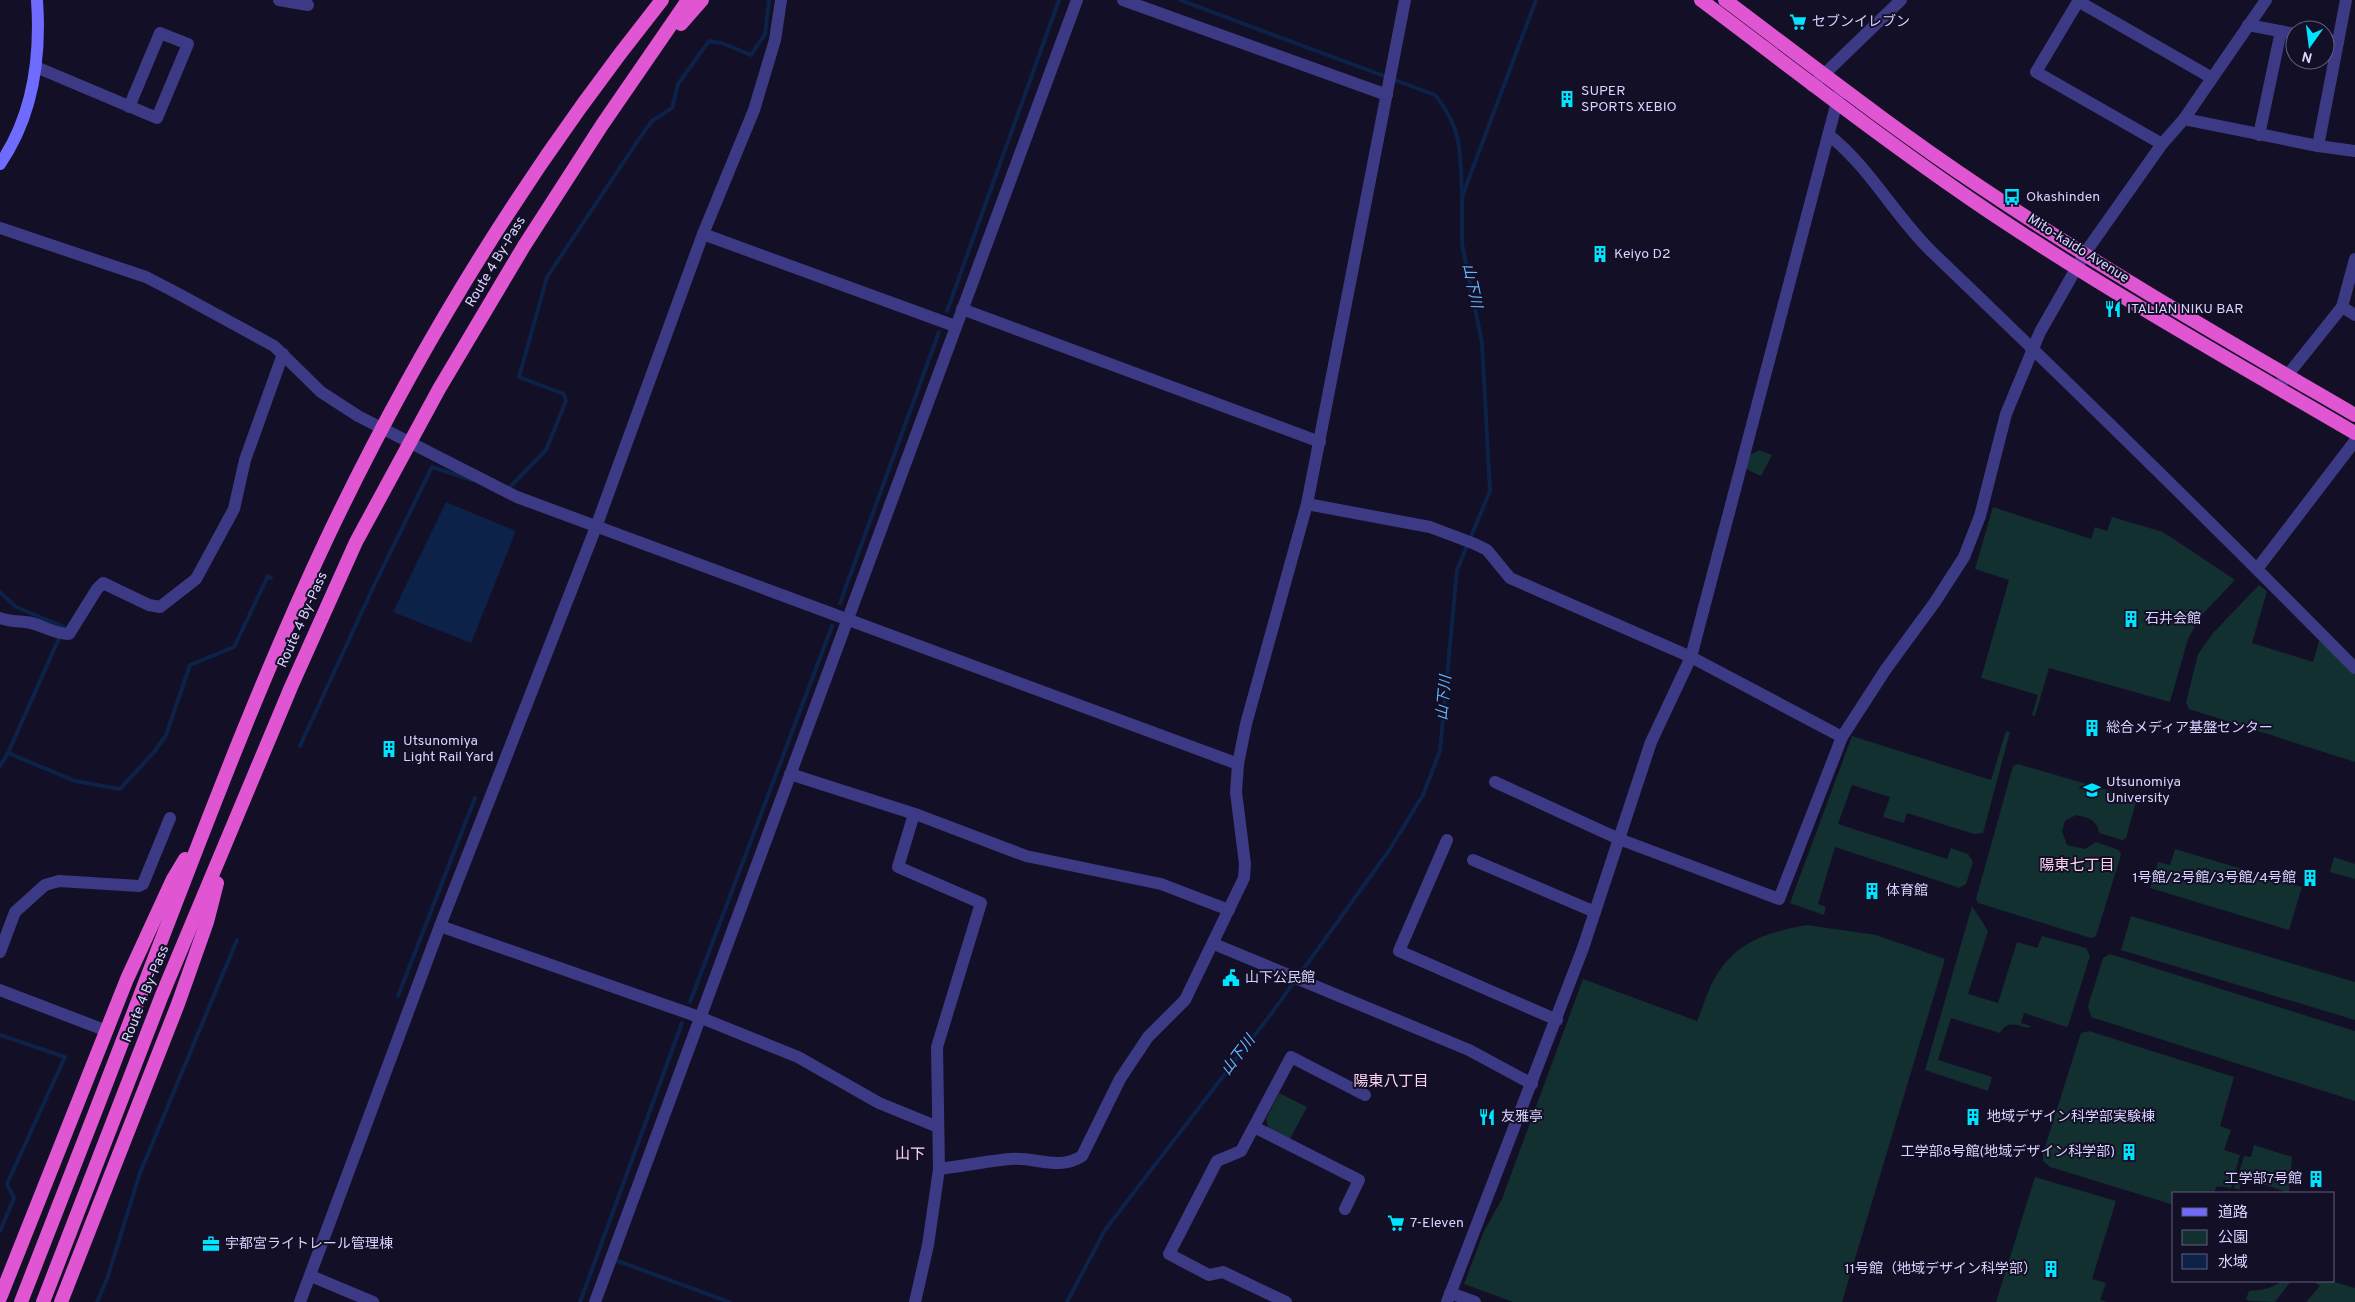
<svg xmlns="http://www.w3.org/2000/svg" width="2355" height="1302" font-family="Overpass,'Noto Sans JP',sans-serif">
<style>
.green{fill:#12302f}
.water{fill:#0c2248}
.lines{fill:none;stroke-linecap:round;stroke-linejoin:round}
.stream{stroke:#0c2248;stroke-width:4}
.minor{stroke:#3d3a85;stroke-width:12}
.tertiary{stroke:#3d3a85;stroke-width:12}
.secondary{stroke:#6f6bff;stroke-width:12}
.trunk{stroke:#e055d1;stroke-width:14}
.labels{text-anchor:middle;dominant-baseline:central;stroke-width:4;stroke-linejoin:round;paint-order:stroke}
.poi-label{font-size:14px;fill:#d9d4ff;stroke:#130f26;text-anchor:start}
.street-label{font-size:14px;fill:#d9d4ff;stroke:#130f26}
.water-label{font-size:15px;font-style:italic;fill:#62b6ff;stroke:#130f26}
.neighbourhood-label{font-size:15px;fill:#ffd6f0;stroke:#130f26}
</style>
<rect width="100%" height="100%" fill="#130f26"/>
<!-- green -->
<g class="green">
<polygon points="1759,450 1772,455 1761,476 1746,469 1750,455"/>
<polygon points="1993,507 2091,539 2095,527 2107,531 2112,517 2163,532 2235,580 2200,617 2188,639 2170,702 2049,668 2035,716 2032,715 2038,695 1981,678 2009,580 1975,569"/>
<polygon points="2259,585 2267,591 2252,643 2313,662 2320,638 2355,674 2355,762 2189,709 2186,702 2198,654 2213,633"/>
<polygon points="2006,731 2010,732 1983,833 1974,834 1907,813 1904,823 1883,817 1890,797 1852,785 1838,824 1947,859 1951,848 1968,854 1973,862 1966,884 1959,888 1954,886 1835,847 1818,904 1826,907 1824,915 1790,903 1852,736 1991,780"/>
<path d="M2018,764L2134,798L2136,802L2126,838L2122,840L2099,833C2097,819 2088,818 2076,815L2065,821L2062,831L2067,845L2085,849L2096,842L2119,850L2121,855L2096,936L2091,938L1978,903L1976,899L2013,766Z"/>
<polygon points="2175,849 2302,887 2289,930 2150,888 2158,862 2170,865"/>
<polygon points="2334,857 2355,864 2355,879 2330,872"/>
<path d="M1972,906L1988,931L1968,994L1998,1003L2017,942L2037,948L2042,936L2086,948L2090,956L2068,1026L2066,1027L2024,1013L2021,1023L2031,1026L2028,1028C2017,1025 2007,1020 2000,1033L1951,1018L1938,1060L1992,1077L1988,1091L1925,1070Z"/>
<polygon points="2131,916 2355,982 2355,1020 2121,950"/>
<path d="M1806,925L1876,935L1945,959L1842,1302H1513L1464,1284L1484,1231L1502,1199L1583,979L1697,1021C1702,1010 1706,996 1711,985C1733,942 1762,934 1806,925Z"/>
<polygon points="2110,954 2355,1031 2355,1101 2091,1017 2088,1006 2103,958"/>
<polygon points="2089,1031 2234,1077 2220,1126 2231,1130 2224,1150 2240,1155 2231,1188 2217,1186 2214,1193 2174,1193 2174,1205 2050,1167 2043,1161 2043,1153 2081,1033"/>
<polygon points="1279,1093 1307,1107 1290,1139 1268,1128 1266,1119"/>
<polygon points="2254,1145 2292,1157 2289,1193 2243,1177 2239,1190 2234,1188 2244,1156 2251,1157"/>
<polygon points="2035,1177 2116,1201 2092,1279 2106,1283 2100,1300 2108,1302 1996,1302"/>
<path d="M2282,1281H2291L2275,1302L2249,1301L2246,1299L2249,1291C2262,1290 2271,1289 2282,1281Z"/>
<polygon points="2313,1281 2331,1281 2355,1288 2355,1302 2306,1302 2320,1286"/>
</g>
<!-- water -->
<polygon class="water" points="446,502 516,531 471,643 393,612"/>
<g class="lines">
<!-- stream -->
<g class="stream">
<path d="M1180,0L1435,95C1463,129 1460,153 1462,195"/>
<polyline points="947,311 1059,0"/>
<polyline points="508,489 546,450 566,401 564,394 519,377 547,277 643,133 652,121 672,108 678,84 709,41 722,43 751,55 765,34 769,0"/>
<polyline points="0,592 16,607 64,627 63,630"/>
<polyline points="840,603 939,332"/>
<polyline points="300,746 371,592 432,467 472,480"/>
<polyline points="8,753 60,636"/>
<polyline points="0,766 8,753 75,781 120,789 155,751 166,735 190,665 234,647 268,576 271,578"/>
<polyline points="398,996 475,798"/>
<polyline points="690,1002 832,626"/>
<polyline points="0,1035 65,1057 7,1184 14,1198 0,1231"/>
<polyline points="615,1260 729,1302"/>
<polyline points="97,1302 107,1279 140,1173 237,940"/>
<polyline points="580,1302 682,1023"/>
<polyline points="1067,1302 1105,1230 1271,1014 1390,849 1423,795 1440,751 1457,570 1490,491 1482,343 1462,244 1462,197 1536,0"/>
</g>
<!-- minor -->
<g class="minor">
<polyline points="279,0 308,5"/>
<polyline points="1123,0 1387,95"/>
<polyline points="2078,1 2212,78"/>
<polyline points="2248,25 2295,34"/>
<polyline points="2325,39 2338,42"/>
<polyline points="36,67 157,118 188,44 160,33 129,107"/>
<polyline points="1812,86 1901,0"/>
<polyline points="2184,119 2318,146 2355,151"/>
<polyline points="2259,135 2281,31"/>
<path d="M1830,136C1870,168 1895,216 1932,252C2075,389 2216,527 2355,668"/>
<polyline points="2162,144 2184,119 2266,0"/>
<polyline points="2318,146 2346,0"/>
<polyline points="0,228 146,277 175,292 274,346 321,392 358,416 517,497 1238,764"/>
<polyline points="703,234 955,326"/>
<polyline points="2342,307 2355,259"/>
<polyline points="962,309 1320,442"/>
<polyline points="2278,387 2342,307 2355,315"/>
<polyline points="1307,504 1430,527 1475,544 1487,550 1510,578 1691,657 1842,737"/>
<polyline points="2257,569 2355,441"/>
<path d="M0,618C10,622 21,621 31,623C45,626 54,634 69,634L97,589L103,583L149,605L160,607L196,579L234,509L245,460L283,354"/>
<polyline points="790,774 918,815 1026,856 1161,884 1229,910"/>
<polyline points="1495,782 1619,839 1779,899 1842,737 1886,669 1935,602 1964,557 1980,516 2006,414 2040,332 2085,253 2162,144 2036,72 2079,0"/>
<polyline points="914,814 898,867 981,903 937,1047 939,1169"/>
<polyline points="1447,840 1399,951 1557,1020"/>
<polyline points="1473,860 1595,912"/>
<polyline points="440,926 699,1017 798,1057 879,1103 938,1127"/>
<polyline points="1214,944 1469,1050 1532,1084"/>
<polyline points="0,952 15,912 45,885 59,881 139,886 143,884 170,818"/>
<polyline points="0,990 107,1031"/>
<polyline points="1254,1127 1359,1180 1345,1209"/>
<polyline points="311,1276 373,1302"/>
<polyline points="1450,1293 1475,1302"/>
<polyline points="300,1302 440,926 596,527 703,234 754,110 775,40 781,0"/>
<polyline points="595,1302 1077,0"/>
<path d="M915,1302L928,1245L939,1169C963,1166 987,1161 1011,1159C1036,1157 1059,1171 1082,1156L1120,1079L1148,1037L1185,1000L1244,878L1245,864L1236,792L1238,764L1246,724L1307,504L1405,0"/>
<polyline points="1286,1302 1223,1272 1209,1275 1169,1254 1217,1161 1241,1151 1291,1057 1365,1095"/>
</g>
<!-- tertiary -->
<polyline class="tertiary" points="1447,1302 1583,948 1651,742 1691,657 1839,94"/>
<!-- secondary -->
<path class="secondary" d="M0,164C33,116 41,57 37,0"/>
<!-- trunk -->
<g class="trunk">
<path d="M1701,0C1801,75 1899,152 2003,221C2118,297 2237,364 2355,433"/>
<path d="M1725,0C1809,63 1892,128 1979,186C2101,268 2228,341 2355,415"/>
<polyline points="681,24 702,0"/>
<polyline points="0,1298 127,979 173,879 185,859"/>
<path d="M21,1302C62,1197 103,1093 143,988C202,835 259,682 329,534C419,345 531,164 662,0"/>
<polyline points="43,1302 162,995 291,687 356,542 439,389 524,246 602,125 688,0"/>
<polyline points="61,1302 178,1004 207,922 217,883"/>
</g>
</g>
<!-- icons -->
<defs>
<g id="supermarket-bare" transform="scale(1.35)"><path d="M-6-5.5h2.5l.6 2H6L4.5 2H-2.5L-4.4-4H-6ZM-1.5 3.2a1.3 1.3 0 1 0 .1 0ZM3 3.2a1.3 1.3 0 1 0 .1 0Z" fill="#00e5ff" stroke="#130f26" stroke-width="2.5" paint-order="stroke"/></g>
<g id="building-bare" transform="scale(1.35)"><path d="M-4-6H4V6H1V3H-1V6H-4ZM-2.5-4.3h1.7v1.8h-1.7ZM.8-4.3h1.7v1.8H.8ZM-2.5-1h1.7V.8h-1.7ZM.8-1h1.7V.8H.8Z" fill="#00e5ff" stroke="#130f26" stroke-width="2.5" paint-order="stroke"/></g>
<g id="bus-bare" transform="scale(1.35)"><path d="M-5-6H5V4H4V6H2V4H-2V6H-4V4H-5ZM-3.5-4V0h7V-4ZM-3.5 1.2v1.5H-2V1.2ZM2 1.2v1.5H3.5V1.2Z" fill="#00e5ff" stroke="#130f26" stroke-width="2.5" paint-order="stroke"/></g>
<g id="restaurant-bare" transform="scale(1.35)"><path d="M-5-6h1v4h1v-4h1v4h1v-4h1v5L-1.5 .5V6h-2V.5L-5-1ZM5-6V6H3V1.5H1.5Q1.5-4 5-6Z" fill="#00e5ff" stroke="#130f26" stroke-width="2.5" paint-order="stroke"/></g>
<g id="university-bare" transform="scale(1.35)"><path d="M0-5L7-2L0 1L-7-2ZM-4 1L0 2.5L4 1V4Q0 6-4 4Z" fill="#00e5ff" stroke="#130f26" stroke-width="2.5" paint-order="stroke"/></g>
<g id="civic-bare" transform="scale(1.35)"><path d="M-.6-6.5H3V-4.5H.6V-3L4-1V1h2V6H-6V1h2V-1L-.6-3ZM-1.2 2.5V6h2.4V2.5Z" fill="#00e5ff" stroke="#130f26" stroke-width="2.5" paint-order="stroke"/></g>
<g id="office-bare" transform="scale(1.35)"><path d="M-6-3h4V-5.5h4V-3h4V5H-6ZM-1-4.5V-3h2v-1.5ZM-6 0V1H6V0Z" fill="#00e5ff" stroke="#130f26" stroke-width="2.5" paint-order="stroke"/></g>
</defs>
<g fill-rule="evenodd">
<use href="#supermarket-bare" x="1798" y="22"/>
<use href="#building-bare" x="1567" y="99"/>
<use href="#bus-bare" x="2012" y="197"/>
<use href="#building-bare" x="1600" y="254"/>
<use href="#restaurant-bare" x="2113" y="309"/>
<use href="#building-bare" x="2131" y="619"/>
<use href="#building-bare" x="2092" y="728"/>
<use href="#building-bare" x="389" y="749"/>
<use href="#university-bare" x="2092" y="790"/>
<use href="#building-bare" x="2310" y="878"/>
<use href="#building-bare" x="1872" y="891"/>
<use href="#civic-bare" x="1231" y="978"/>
<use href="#restaurant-bare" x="1487" y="1117"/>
<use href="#building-bare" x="1973" y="1117"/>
<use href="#building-bare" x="2129" y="1152"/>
<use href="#building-bare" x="2316" y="1179"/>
<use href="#supermarket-bare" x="1396" y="1223"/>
<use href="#office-bare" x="211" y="1244"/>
<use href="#building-bare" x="2051" y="1269"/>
</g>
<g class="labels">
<!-- poi labels -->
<g class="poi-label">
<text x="1812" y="22">セブンイレブン</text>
<text x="1581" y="91">SUPER<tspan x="1581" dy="16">SPORTS XEBIO</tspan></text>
<text x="2026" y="197">Okashinden</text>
<text x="1614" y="254">Keiyo D2</text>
<text x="2127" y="309">ITALIAN NIKU BAR</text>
<text x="2145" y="619">石井会館</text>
<text x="2106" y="728">総合メディア基盤センター</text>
<text x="403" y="741">Utsunomiya<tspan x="403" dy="16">Light Rail Yard</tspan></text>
<text x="2106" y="782">Utsunomiya<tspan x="2106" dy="16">University</tspan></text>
<text x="2296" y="878" text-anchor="end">1号館/2号館/3号館/4号館</text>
<text x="1886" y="891">体育館</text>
<text x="1245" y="978">山下公民館</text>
<text x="1501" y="1117">友雅亭</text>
<text x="1987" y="1117">地域デザイン科学部実験棟</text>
<text x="2115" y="1152" text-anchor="end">工学部8号館(地域デザイン科学部)</text>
<text x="2302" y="1179" text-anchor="end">工学部7号館</text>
<text x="1410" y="1223">7-Eleven</text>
<text x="225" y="1244">宇都宮ライトレール管理棟</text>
<text x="2037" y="1269" text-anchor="end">11号館（地域デザイン科学部）</text>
</g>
<!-- street labels -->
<g class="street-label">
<text transform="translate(2078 249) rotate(32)">Mito-kaido Avenue</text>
<text transform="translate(496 262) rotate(-59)">Route 4 By-Pass</text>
<text transform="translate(303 620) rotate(-66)">Route 4 By-Pass</text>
<text transform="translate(146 994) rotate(-68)">Route 4 By-Pass</text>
</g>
<!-- water labels -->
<g class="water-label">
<text transform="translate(1471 286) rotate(78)">山下川</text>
<text transform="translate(1445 698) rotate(-85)">山下川</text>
<text transform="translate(1239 1056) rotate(-53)">山下川</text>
</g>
<!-- neighbourhood labels -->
<g class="neighbourhood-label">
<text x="2077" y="866">陽東七丁目</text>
<text x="1391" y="1082">陽東八丁目</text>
<text x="910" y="1155">山下</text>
</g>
</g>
<!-- legend -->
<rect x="2172" y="1192" width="162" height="90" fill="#130f26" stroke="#625e7d"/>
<rect x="2182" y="1208" width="25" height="8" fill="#6f6bff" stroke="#625e7d"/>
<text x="2218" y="1217" font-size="15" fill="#d9d4ff">道路</text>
<rect x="2182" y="1230" width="25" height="15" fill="#12302f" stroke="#625e7d"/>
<text x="2218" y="1242" font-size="15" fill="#d9d4ff">公園</text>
<rect x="2182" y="1254" width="25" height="15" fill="#0c2248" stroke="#625e7d"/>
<text x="2218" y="1267" font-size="15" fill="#d9d4ff">水域</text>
<!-- north arrow -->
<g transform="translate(2310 45) rotate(194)"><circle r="24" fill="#130f26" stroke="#625e7d"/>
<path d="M0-4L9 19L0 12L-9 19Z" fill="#00e5ff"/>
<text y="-8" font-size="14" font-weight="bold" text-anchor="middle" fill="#d9d4ff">N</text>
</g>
</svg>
